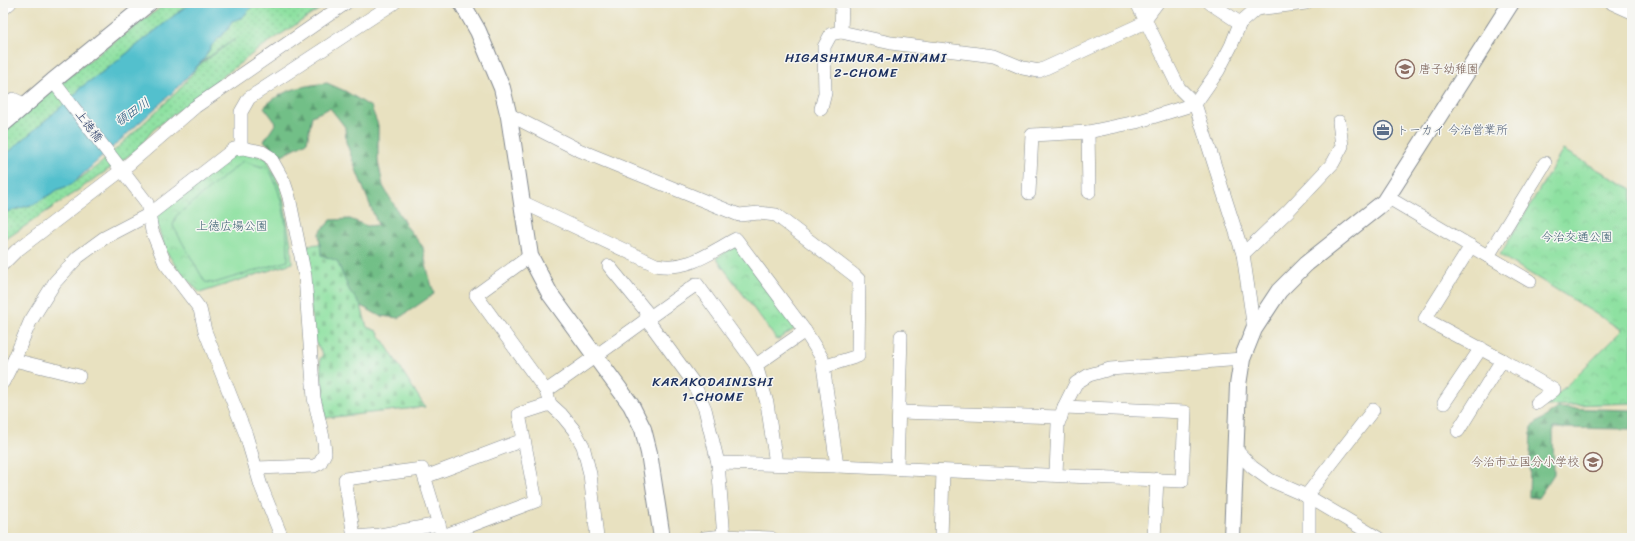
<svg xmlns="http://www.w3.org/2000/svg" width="1635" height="541" font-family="Sriracha,'Klee One',sans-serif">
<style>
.grass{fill:url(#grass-dots);stroke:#548880}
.forest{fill:url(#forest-firs);stroke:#467772}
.cemetery{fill:url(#cemetery-stones);stroke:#548880}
.park{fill:url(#park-crowns);stroke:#548880}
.garden{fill:#8ee1a1;stroke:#548880}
.water{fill:#53c0cd;stroke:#377896}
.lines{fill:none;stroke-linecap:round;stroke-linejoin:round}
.minor-casing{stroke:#82888f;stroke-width:14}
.tertiary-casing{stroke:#82888f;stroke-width:18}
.minor{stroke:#fff;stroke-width:13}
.tertiary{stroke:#fff;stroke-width:16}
.labels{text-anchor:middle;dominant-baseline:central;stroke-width:3;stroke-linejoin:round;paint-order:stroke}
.education-label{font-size:12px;fill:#785e54;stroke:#f6f6f2;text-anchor:start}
.street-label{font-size:12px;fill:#1b2f5e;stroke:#f6f6f2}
.service-label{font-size:12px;fill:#4e5e75;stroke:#f6f6f2;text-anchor:start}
.park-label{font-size:12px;fill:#385c6f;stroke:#f6f6f2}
.neighbourhood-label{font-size:13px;letter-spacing:1px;fill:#1b2f5e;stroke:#f6f6f2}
.water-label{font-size:13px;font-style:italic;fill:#2c5a7f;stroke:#f6f6f2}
</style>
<defs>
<pattern id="grass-dots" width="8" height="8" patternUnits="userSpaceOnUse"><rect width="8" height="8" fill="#8ee1a1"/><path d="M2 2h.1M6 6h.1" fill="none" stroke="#7ac18d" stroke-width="1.8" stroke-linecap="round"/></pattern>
<pattern id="forest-firs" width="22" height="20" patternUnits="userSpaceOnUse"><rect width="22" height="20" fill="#72bf87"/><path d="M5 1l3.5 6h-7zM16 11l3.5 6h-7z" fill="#5d9c72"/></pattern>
<pattern id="cemetery-stones" width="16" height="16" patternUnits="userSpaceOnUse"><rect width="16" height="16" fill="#8ee1a1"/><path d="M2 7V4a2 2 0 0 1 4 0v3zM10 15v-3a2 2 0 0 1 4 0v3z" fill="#7ac18d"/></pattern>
<pattern id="park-crowns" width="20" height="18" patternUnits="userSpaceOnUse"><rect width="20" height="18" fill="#8ee1a1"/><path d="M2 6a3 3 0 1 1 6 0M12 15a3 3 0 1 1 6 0" fill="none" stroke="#7ac18d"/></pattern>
</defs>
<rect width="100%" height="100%" fill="#f6f6f2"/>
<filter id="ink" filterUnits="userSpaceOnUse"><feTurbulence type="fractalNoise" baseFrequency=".025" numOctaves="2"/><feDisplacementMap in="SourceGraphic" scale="8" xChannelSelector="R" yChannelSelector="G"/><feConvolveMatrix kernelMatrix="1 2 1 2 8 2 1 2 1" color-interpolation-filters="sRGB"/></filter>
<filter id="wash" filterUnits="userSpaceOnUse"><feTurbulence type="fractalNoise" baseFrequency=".012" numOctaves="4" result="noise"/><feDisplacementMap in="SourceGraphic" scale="16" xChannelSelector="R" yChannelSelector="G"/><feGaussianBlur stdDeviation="0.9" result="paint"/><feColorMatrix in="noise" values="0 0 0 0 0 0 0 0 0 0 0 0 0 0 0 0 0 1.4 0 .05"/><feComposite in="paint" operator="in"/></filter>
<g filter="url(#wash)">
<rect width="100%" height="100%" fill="#e8e1c0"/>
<!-- grass -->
<g class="grass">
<polygon points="167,3 190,3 111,66 80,88 76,94 3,157 3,130 100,52"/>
<polygon points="255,3 329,3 260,48 153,130 137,150 9,237 3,243 3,213 34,204 59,189 71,185 100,164 178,91 199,65 235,39 200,63 212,45 228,29 232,21 244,15"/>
</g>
<!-- forest -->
<g class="forest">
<path d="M327,83L345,91L371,107L378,125V161L383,186L407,227L423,247L426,265L434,294L399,318L380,316L361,306L349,290L337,261L321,255L319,233L331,220L350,219L367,226L378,225L357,172L346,142L345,127L330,108L312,116L307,142L280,156L264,141L276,123L264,107C283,89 302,86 327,83Z"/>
<polygon points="1558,408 1632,410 1632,429 1553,428 1554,474 1538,498 1529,497 1531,427"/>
</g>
<!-- cemetery -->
<polygon class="cemetery" points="320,244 321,255 337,261 349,290 361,306 367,327 377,331 425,407 325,418 320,359 323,354 314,341 306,261 307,245"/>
<!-- park -->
<g class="park">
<polygon points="1563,150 1632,189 1632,403 1546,406 1622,330 1500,255"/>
<polygon points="250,152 267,159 282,191 291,244 292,263 200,293 177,268 166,251 155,219 161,210 232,155"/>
<polygon points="735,246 796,328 777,340 716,258"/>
</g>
<!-- garden -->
<path class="garden" d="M243,161L269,169C284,198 288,230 288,261L214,283L205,282L173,226L176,216Z"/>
<!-- water -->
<polygon class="water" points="190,3 255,3 242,18 232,21 228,29 212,45 204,59 172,93 71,185 59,189 34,204 3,213 3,157 76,94 80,88 111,66"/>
</g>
<g filter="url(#ink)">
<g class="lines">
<!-- minor casing -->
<g class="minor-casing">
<g id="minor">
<polyline points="842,3 841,32 891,43 994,56 1023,68 1039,71 1146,22"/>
<polyline points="1137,3 1179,88 1195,104 1243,254 1254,329"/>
<polyline points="1210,3 1240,23"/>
<polyline points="1612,3 1632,12"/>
<polyline points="3,9 10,3"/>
<polyline points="1145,19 1157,3"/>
<polyline points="53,81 147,203 152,231 165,263 200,309 205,331 246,435 261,486 282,538"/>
<polyline points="3,107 13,99 26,105"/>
<polyline points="821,109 825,93 824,47 831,34 841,32"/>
<polyline points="508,114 579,150 739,215 759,213 776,215 854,275 859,280 858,356 823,367"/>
<polyline points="1088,132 1089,192"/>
<polyline points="241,148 241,112 249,98 394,3"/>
<polyline points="1029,193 1032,135 1088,132 1136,122 1195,104 1218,71 1231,46 1240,23 1256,9 1306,3"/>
<polyline points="1387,197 1530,281"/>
<path d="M522,202L656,265C688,271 709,253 736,239L805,331L822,358L837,466"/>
<polyline points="1243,254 1288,211 1333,163 1342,146 1339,122"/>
<polyline points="530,256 476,295 546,391 550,404 561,414 574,430 583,446 590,474 597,538"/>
<polyline points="1488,256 1545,163"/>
<polyline points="3,264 16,251 122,170 195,107 346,3"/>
<polyline points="609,266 650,316"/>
<polyline points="646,318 693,382 705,409 718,463 724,538"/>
<polyline points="14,360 79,376"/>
<polyline points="1502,360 1554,390 1537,403"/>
<polyline points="756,365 805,331"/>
<polyline points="3,382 14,360 30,322 55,282 78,257 104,238 150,214 234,149 243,148 262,152 270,157 284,182 289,197 305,276 314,398 324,442 325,453 320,463 314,466 256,468"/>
<path d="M546,391C597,356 646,319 697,284L756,365L767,403L776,464"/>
<polyline points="1444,403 1481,348"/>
<polyline points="899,412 1061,417"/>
<polyline points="1458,431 1502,360 1425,319 1471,246"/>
<polyline points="1237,451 1252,467 1270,480 1309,497 1378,538"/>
<polyline points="718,463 837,466 1182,481 1185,412 1064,407"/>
<polyline points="897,468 901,336"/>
<polyline points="1056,474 1058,424 1064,407 1076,383 1089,375 1110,369 1242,359"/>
<polyline points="425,477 523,440"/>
<polyline points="1306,496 1373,410"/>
<polyline points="1309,497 1309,538"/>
<polyline points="380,535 439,524"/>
<polyline points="443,536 536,501 519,414 550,404"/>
<polyline points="381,538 380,535 354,537 345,479 422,469 443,538"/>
<polyline points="704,538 724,536 771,538"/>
<polyline points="941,538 943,471"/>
<polyline points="1154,538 1157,479"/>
</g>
</g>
<!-- tertiary casing -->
<g class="tertiary-casing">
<g id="tertiary">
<polyline points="462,3 478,31 502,88 509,117 530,256 550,294 631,405 643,429 649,453 662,538"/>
<polyline points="3,124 53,81 149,3"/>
<polyline points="1232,538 1238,385 1242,359 1254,329 1279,291 1306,264 1384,202 1511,3"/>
</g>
</g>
<!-- minor -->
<use href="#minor" class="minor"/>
<!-- tertiary -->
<use href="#tertiary" class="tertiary"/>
</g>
</g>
<!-- icons -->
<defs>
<g id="school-ring" transform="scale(1)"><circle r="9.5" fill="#f6f6f2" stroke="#8d6e63" stroke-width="1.5"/><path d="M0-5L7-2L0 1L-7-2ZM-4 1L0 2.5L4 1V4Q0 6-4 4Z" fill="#8d6e63"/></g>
<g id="office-ring" transform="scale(1)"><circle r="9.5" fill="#f6f6f2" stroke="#5c6f8a" stroke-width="1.5"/><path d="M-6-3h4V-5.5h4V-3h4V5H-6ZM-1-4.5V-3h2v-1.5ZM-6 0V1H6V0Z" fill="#5c6f8a"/></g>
</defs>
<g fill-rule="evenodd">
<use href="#school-ring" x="1405" y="69"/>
<use href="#office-ring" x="1383" y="130"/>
<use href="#school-ring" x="1593" y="462"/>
</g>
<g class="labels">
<!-- education labels -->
<g class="education-label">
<text x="1419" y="69">唐子幼稚園</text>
<text x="1579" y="462" text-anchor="end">今治市立国分小学校</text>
</g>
<!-- street labels -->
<g class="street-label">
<text transform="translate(89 126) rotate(53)">上徳橋</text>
</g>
<!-- service labels -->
<g class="service-label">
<text x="1397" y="130">トーカイ 今治営業所</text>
</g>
<!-- park labels -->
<g class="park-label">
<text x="232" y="226">上徳広場公園</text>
<text x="1577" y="237">今治交通公園</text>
</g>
<!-- neighbourhood labels -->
<g class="neighbourhood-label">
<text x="866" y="57">HIGASHIMURA-MINAMI<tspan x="866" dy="15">2-CHOME</tspan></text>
<text x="713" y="381">KARAKODAINISHI<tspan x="713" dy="15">1-CHOME</tspan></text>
</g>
<!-- water labels -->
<g class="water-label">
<text transform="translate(132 112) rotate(-35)">頓田川</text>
</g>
</g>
<!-- margin -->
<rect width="1635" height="541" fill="none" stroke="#f6f6f2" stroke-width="16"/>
</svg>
